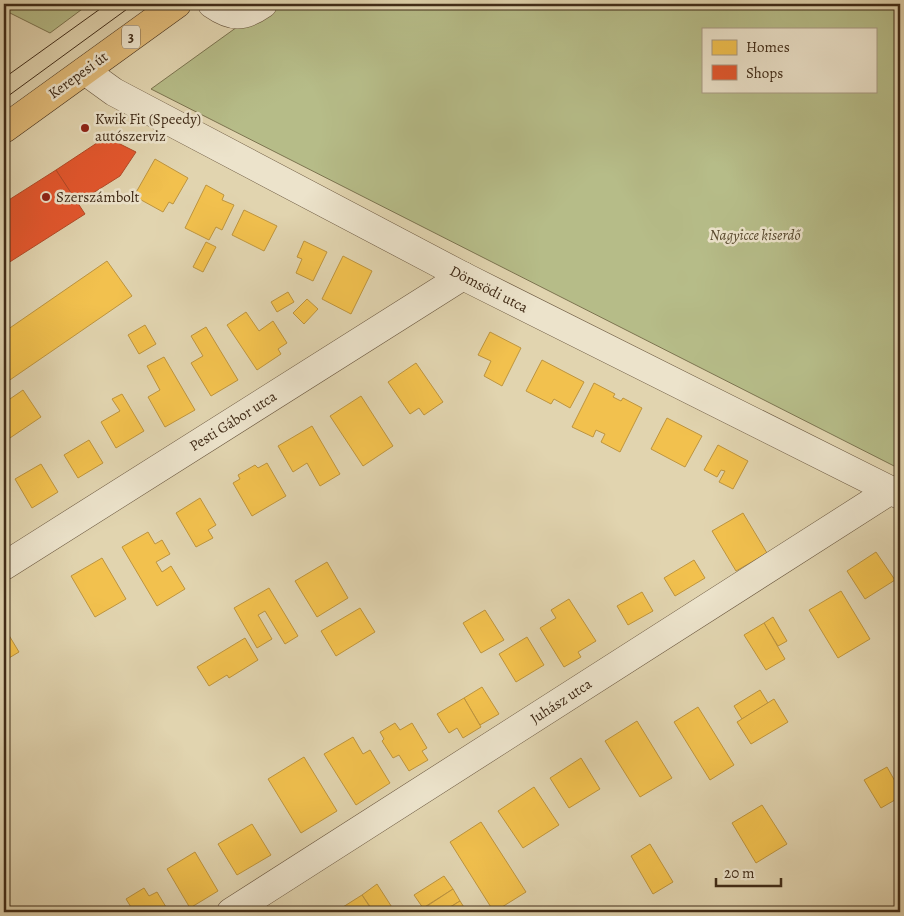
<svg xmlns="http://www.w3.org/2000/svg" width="904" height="916" font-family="Alegreya,serif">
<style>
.green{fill:#b6bc88;stroke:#7c7450;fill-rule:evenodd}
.homes{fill:#f2c14e;stroke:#bd943e}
.shops{fill:#e4572e;stroke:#b34a27}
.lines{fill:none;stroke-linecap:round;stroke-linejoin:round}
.minor-casing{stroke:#69563e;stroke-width:29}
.major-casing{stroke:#412c18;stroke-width:29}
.minor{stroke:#ece3cb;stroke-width:28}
.major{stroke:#e0ba78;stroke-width:28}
.tram{stroke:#412c18;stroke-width:1}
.poi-dot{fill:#8f2418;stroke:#ece3cb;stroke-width:2}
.labels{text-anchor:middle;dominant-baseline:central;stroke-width:5;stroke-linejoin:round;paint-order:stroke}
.shield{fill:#ece3cb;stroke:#74634e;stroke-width:1}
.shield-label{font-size:14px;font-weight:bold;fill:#412c18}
.street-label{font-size:15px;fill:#412c18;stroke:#ece3cb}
.poi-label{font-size:15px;fill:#412c18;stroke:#ece3cb;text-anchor:start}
.park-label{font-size:15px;font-style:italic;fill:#58492e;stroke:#ece3cb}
</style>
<rect width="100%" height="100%" fill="#e1d4af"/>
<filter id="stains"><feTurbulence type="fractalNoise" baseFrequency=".004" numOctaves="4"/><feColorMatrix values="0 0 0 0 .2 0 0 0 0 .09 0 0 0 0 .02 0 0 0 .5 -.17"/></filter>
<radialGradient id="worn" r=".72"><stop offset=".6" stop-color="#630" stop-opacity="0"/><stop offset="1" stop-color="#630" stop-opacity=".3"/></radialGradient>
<!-- green -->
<g class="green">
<polygon points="4,4 89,4 50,33 4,10"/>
<path d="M269,4H900V469L151,89ZM703,29H875V91H703Z"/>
</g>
<!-- homes -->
<g class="homes">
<polygon points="155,159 188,178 173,204 169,202 163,212 134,196"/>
<polygon points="206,185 224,195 222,200 234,205 222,230 216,227 209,240 185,228"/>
<polygon points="244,210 277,226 264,251 232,235"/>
<polygon points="304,241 327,252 313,281 296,273 302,259 297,257"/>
<polygon points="206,242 216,247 203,272 193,267"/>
<polygon points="343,256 372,271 351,314 322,299"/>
<polygon points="107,261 132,296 4,384 4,332"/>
<polygon points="288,292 294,302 277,312 271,302"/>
<polygon points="307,299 318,309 304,324 293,313"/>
<polygon points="246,312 259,331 273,321 287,343 278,349 281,354 257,370 227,325"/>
<polygon points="145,325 156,344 139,354 128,335"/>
<polygon points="206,327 238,380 211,396 191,363 203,356 191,336"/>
<polygon points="490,332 521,348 502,386 484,376 491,361 478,355"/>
<polygon points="164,357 195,410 165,427 148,397 160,390 147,366"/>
<polygon points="542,360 584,382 570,408 554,399 551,404 526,391"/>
<polygon points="416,363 443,402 424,415 419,408 410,414 388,382"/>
<polygon points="594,383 615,394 613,397 621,401 623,398 642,408 620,452 601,442 605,434 596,430 593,437 572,427"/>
<polygon points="23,390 41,417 4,442 4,403"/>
<polygon points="122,394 144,431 116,448 101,422 120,411 112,399"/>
<polygon points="361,396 393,446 363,466 330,416"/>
<polygon points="667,418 702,436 685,467 651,449"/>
<polygon points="312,426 340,474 320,486 307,463 293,472 278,446"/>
<polygon points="89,440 103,463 78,478 64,455"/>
<polygon points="718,445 748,461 733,489 719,482 725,471 721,470 717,477 704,470"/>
<polygon points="267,463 286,496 252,516 233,483 240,479 238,475 255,465 258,468"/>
<polygon points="41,464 58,492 32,508 15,479"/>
<polygon points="200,498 216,525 208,530 213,538 196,547 176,513"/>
<polygon points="743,513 767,553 736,571 712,531"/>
<polygon points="148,532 155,544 162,540 170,554 156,562 162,572 171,566 185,589 157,606 122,547"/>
<polygon points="876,552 895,580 865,599 847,571"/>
<polygon points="102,558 126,599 95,617 71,576"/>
<polygon points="694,560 705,578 675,596 664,578"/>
<polygon points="327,562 348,598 317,617 295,581"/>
<polygon points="269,588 298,636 285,644 265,611 258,615 272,639 257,648 234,608"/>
<polygon points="841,591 870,639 838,658 809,610"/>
<polygon points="642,592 653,611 628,625 617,606"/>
<polygon points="569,599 596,641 578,652 581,657 564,667 540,628 556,618 551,610"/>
<polygon points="360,608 375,632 336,656 321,631"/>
<polygon points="485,610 504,640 481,653 463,623"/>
<polygon points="773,617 787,641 778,646 764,623"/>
<polygon points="764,623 785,659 766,670 744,635"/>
<polygon points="4,627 19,652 4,661"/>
<polygon points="527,637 544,665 516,682 499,654"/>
<polygon points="245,638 258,660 229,678 227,675 209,686 197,667"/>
<polygon points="482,687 499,714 480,725 464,698"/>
<polygon points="760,690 768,703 742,719 734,706"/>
<polygon points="464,698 481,727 463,738 457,728 449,733 437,714"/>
<polygon points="774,699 788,722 751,744 737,722"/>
<polygon points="698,707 734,765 710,780 674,722"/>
<polygon points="637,721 672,778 640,797 605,741"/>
<polygon points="395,723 400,730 412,723 427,748 422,751 428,760 409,771 399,755 393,758 382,741 384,739 380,732"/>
<polygon points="353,737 363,754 370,750 390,783 356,805 324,754"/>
<polygon points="304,757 337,811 301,833 268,779"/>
<polygon points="581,758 600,789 569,808 550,778"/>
<polygon points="887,767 900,790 900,797 881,808 864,780"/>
<polygon points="534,787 559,825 523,848 498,811"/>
<polygon points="762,805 787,844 756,863 732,823"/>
<polygon points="481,822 526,892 494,912 450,842"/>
<polygon points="252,824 271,855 237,875 218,844"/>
<polygon points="650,844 673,882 653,894 631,856"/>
<polygon points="195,852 218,891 190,908 167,869"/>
<polygon points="444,876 453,889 423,908 414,895"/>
<polygon points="377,884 395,912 374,912 362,895"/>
<polygon points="144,888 149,896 157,892 169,912 134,912 126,899"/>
<polygon points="453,889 460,901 442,912 418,912"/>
<polygon points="362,895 373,912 347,912 343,907"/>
<polygon points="460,901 467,912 445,912 444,911"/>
</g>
<!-- shops -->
<g class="shops">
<polygon points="106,137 136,152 120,176 77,203 56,170"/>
<polygon points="56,170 85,214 5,265 4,203"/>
</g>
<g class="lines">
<!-- minor casing -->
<g class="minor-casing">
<g id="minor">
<path d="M212,4C232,18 243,18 263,4"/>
<polyline points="85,71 114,92 463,276 900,495"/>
<polyline points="4,566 463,276"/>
<polyline points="231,912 891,490"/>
</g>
</g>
<!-- major casing -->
<g class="major-casing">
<polyline id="major" points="4,129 177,4"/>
</g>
<!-- minor -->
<use href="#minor" class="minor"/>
<!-- major -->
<use href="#major" class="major"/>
<!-- tram -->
<g class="tram">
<polyline points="4,78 107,4"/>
<polyline points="4,99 134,4"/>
</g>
</g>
<!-- markers -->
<g class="poi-dot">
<circle cx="85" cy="128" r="5"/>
<circle cx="46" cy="197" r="5"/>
</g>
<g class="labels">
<!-- shield labels -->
<rect class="shield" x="122" y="25.5" width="18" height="23" rx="4"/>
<g class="shield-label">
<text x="131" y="37">3</text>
</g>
<!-- street labels -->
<g class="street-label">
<text transform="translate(78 75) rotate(-36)">Kerepesi út</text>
<text transform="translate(489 289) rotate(27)">Dömsödi utca</text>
<text transform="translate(233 421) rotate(-32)">Pesti Gábor utca</text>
<text transform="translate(561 701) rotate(-33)">Juhász utca</text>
</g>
<!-- poi labels -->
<g class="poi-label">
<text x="95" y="119">Kwik Fit (Speedy)<tspan x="95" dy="17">autószerviz</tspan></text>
<text x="56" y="197">Szerszámbolt</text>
</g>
<!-- park labels -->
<g class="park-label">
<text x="755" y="235">Nagyicce kiserdő</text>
</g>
</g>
<!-- margin -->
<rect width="904" height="916" fill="none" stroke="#e1d4af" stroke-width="20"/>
<rect x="5" y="5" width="894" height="906" fill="none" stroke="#412c18" stroke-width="2.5"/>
<rect x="10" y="10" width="884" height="896" fill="none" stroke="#412c18"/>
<!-- legend -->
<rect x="702" y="28" width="175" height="65" fill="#ece3cb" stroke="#a89a83"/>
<rect x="712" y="40" width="25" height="15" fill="#f2c14e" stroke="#a89a83"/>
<text x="746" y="52" font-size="15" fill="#412c18">Homes</text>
<rect x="712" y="65" width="25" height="15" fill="#e4572e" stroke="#a89a83"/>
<text x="746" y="78" font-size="15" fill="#412c18">Shops</text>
<!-- scale -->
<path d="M716 878v8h65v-8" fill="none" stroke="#412c18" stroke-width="2.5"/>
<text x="724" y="878" font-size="15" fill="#412c18" stroke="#ece3cb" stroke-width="4" paint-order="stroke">20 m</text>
<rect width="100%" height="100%" filter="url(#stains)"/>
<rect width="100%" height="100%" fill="url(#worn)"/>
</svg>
